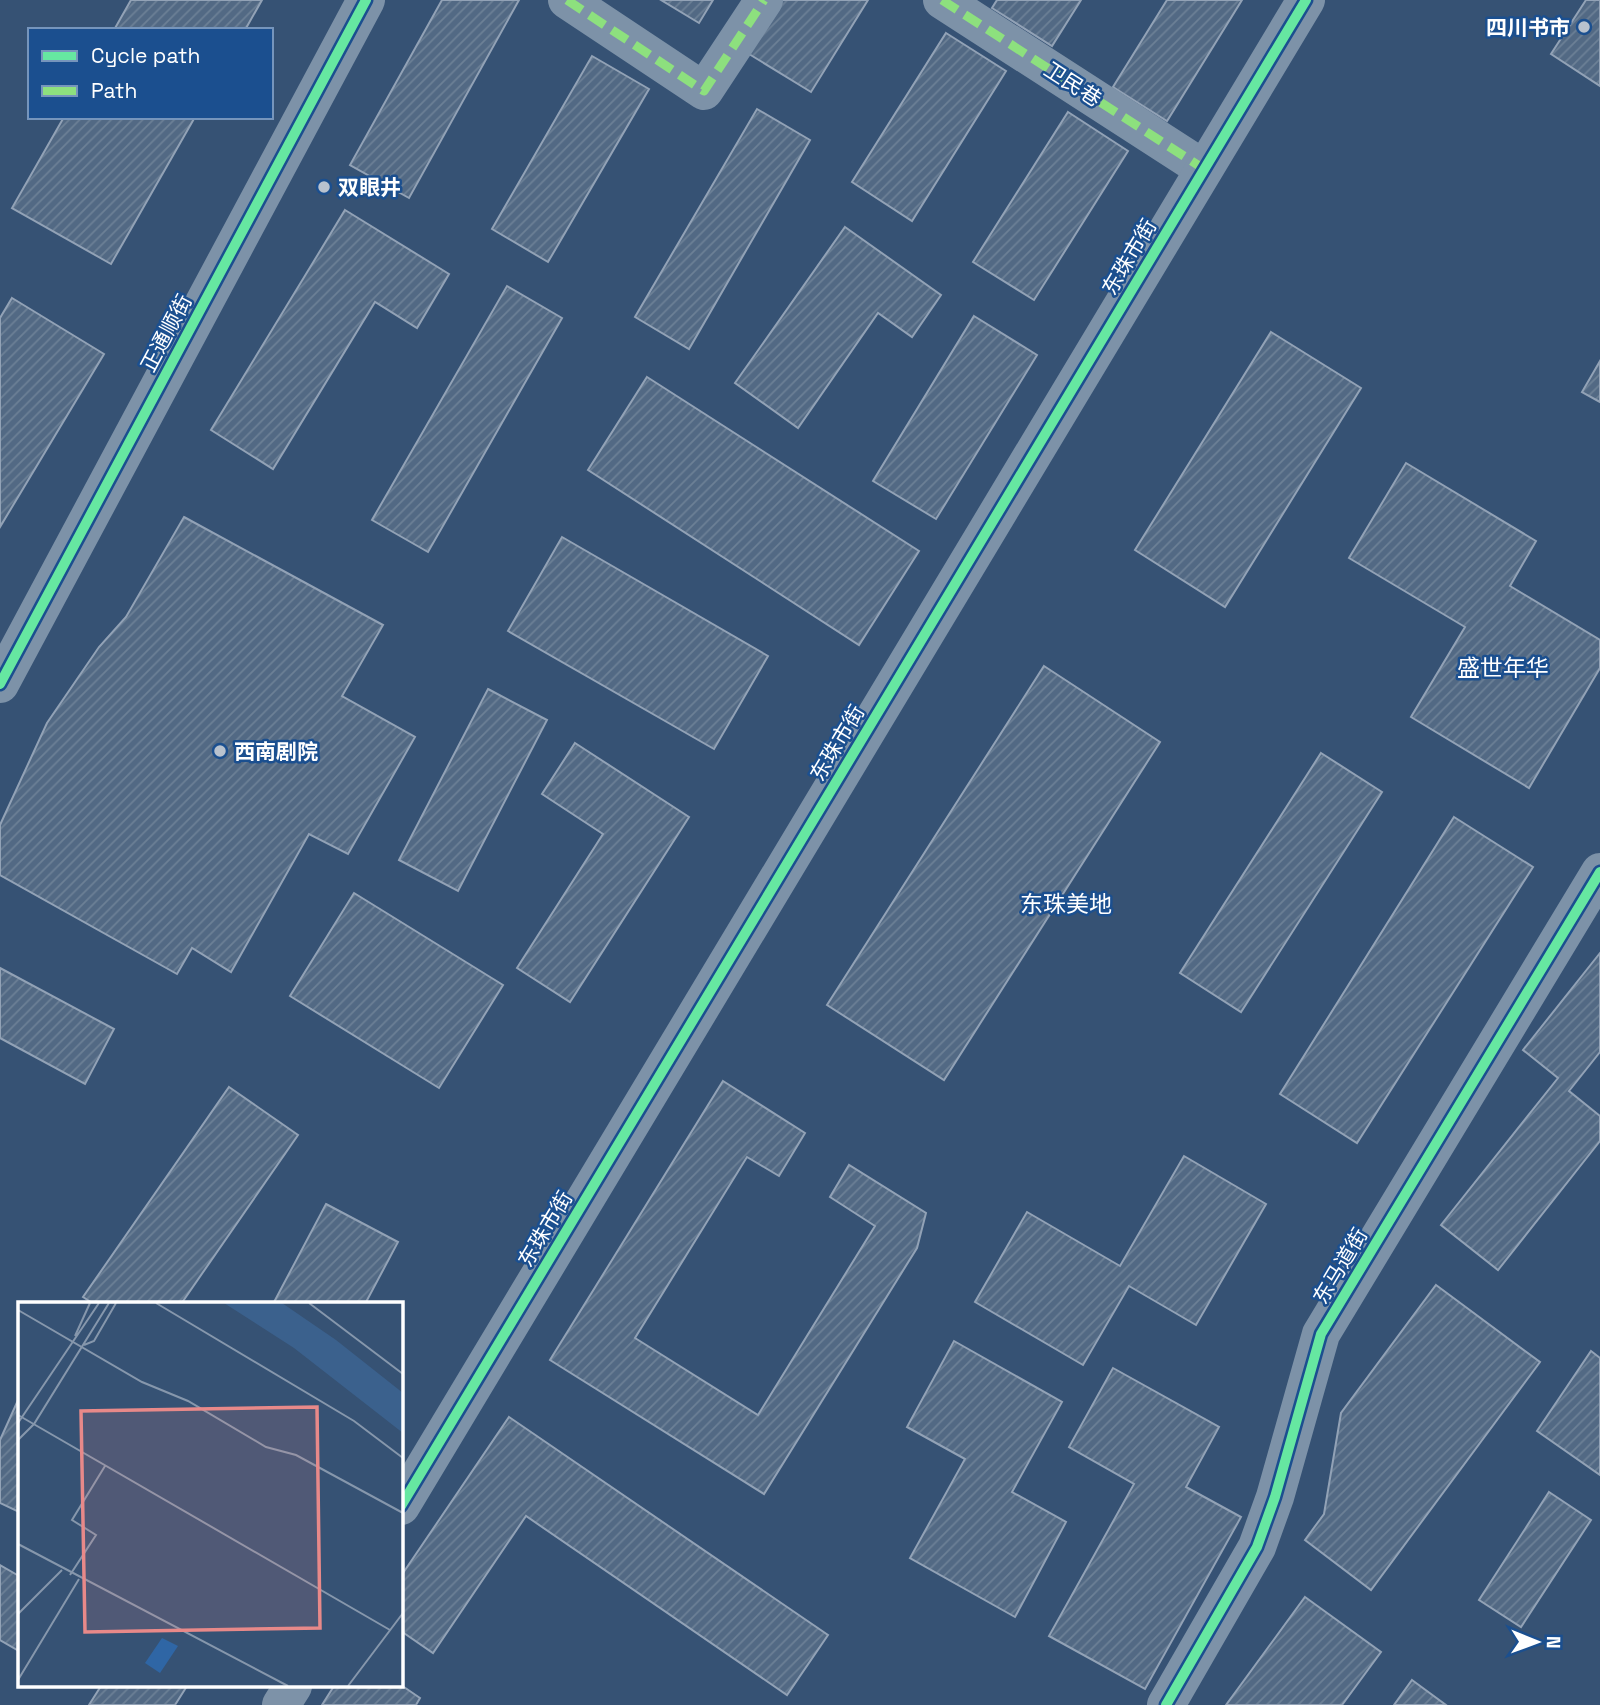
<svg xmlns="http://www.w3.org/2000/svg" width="1600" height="1705" font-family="'Space Grotesk','Noto Sans SC',sans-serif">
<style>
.building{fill:url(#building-hatch);stroke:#92a2b6;stroke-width:2}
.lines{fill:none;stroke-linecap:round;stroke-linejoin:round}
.minor{stroke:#7d92a8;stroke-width:38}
.quiet{stroke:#8de07e;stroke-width:9;stroke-dasharray:18 9;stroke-linecap:butt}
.cycleway-casing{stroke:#1b4f8f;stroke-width:15}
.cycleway{stroke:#66e7a1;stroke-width:10}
.poi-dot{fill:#b9c2ce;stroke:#1b4f8f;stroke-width:2.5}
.labels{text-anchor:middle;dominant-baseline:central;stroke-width:5;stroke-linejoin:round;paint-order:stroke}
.poi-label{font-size:21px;font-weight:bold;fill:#fff;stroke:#1b4f8f;text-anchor:start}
.street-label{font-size:21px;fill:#fff;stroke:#1b4f8f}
.neighbourhood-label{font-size:23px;fill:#fff;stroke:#1b4f8f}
.inset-road{fill:none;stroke:#8697ac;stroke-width:2}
.view{fill:#e88989;fill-opacity:0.15;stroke:#e88989;stroke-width:3.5}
.inset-edge{fill:none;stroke:#fff;stroke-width:3.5}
</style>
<defs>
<pattern id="building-hatch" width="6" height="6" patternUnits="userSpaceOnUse" patternTransform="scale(1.75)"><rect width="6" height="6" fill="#526984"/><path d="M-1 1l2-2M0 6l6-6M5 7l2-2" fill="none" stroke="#6c8096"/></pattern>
</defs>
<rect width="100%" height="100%" fill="#365274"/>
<!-- building -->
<g class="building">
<polygon points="131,0 262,0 245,30 114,30"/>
<polygon points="442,0 519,0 409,198 350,165"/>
<polygon points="661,0 713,0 699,23"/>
<polygon points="782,0 868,0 811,92 749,54"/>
<polygon points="997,0 1081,0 1052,46 992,8"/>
<polygon points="1167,0 1242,0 1167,121 1113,87"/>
<polygon points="1586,0 1600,0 1600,86 1551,54"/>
<polygon points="946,33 1006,71 912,221 852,182"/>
<polygon points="592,56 649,89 548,262 492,229"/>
<polygon points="757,109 810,140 689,349 635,317"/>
<polygon points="1068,112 1128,151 1034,300 973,262"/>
<polygon points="64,117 195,117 111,264 12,208"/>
<polygon points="345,210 449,274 417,328 375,302 273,469 211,430"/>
<polygon points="845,227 941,295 912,337 878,313 798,428 735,383"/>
<polygon points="507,286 562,318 428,552 372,520"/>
<polygon points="12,298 104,354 0,527 0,318"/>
<polygon points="974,316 1037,355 936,519 873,481"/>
<polygon points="1271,332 1361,388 1225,607 1135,550"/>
<polygon points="1600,361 1600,402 1582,392"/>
<polygon points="647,377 919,551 859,645 588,470"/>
<polygon points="1406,463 1536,541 1510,586 1600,640 1600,668 1529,788 1411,717 1465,627 1349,558"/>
<polygon points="184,517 383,625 342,696 415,737 348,854 309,834 231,972 192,948 177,974 0,875 0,825 47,723 99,647 126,617"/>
<polygon points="562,537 768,656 714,749 508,631"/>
<polygon points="1044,666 1160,742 944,1080 827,1005"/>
<polygon points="488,689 547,720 458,891 399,860"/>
<polygon points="575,743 689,817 570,1002 517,968 603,834 542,794"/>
<polygon points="1321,753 1382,792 1241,1012 1180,973"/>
<polygon points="1454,817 1533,867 1357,1143 1280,1094"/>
<polygon points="354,893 503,985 439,1088 290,996"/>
<polygon points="1600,953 1600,1052 1569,1091 1600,1116 1600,1141 1498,1270 1441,1225 1558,1078 1523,1050"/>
<polygon points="0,968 114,1029 85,1084 0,1038"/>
<polygon points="723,1081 805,1133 779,1176 747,1157 635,1338 758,1415 875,1226 830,1197 849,1165 926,1213 917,1248 764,1494 550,1360"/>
<polygon points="229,1087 298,1135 181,1304 94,1304 83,1297"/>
<polygon points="1184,1156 1266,1204 1196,1325 1129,1286 1083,1365 975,1302 1027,1212 1120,1266"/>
<polygon points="326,1204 398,1242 365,1304 273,1304"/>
<polygon points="1436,1285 1540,1362 1371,1590 1305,1540 1324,1514 1341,1413"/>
<polygon points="954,1341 1062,1402 1012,1492 1066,1522 1015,1617 910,1558 965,1459 907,1427"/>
<polygon points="1591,1351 1600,1358 1600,1475 1537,1431"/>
<polygon points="1113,1368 1219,1427 1186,1487 1241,1517 1145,1689 1049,1636 1134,1484 1069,1447"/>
<polygon points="19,1398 19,1512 0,1503 0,1440"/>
<polygon points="509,1417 828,1635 787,1695 526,1516 433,1653 401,1631 401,1576"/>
<polygon points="1549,1492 1591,1520 1521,1627 1479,1600"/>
<polygon points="0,1565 19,1576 19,1651 0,1640"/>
<polygon points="1305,1597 1381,1652 1342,1705 1226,1705"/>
<polygon points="1412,1680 1446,1705 1394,1705"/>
<polygon points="401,1685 420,1698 416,1705 322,1705 334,1686"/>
<polygon points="101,1686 187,1686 175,1705 89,1705"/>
</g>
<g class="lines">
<!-- minor -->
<g class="minor">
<polyline points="567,0 704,91 764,0"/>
<polyline points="942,0 1204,169"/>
<polyline points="0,684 366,0"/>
<polyline points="401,1506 1306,0"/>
<polyline points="281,1705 293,1686"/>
<polyline points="1166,1705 1257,1547 1275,1497 1321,1334 1600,872"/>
</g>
<!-- quiet -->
<g class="quiet">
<polyline points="567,0 704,91 764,0"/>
<polyline points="942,0 1204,169"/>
</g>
<!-- cycleway casing -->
<g class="cycleway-casing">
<g id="cycleway">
<polyline points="0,684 366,0"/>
<polyline points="401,1506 1306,0"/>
<polyline points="1166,1705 1257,1547 1275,1497 1321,1334 1600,872"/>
</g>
</g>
<!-- cycleway -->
<use href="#cycleway" class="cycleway"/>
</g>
<!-- markers -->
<g class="poi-dot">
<circle cx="1584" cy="27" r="7"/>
<circle cx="324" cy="187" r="7"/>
<circle cx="220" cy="751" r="7"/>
</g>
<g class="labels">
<!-- poi labels -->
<g class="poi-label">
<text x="1570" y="27" text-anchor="end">四川书市</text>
<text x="338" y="187">双眼井</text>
<text x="234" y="751">西南剧院</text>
</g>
<!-- street labels -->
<g class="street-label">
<text transform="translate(1073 84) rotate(33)">卫民巷</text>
<text transform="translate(1129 257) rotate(-59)">东珠市街</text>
<text transform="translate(166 333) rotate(-62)">正通顺街</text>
<text transform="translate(837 743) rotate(-59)">东珠市街</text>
<text transform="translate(545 1229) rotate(-59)">东珠市街</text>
<text transform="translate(1340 1266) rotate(-59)">东马道街</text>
</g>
<!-- neighbourhood labels -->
<g class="neighbourhood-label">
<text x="1503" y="668">盛世年华</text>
<text x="1066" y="904">东珠美地</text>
</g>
</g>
<!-- overview -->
<g transform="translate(18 1302)">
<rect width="385" height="385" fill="#365274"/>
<path d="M144,336L160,344L142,371L127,361Z" fill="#2f66a5"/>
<path d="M206,1H264L318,38L385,91V131L276,46Z" fill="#3b618d"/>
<path class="inset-road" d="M138,1L336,119L385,156M291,1L385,72M0,8L124,80L170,99L248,145L278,153L385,211M57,34L72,1M66,43L76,39L98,1M0,113L372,328M0,121L81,1M0,138L16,122L91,1M0,242L270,384M52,273L78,233L54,218L87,164M0,312L44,268M0,378L61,277M330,384L385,311"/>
<path class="view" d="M299,105L302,326L67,330L63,109Z"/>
<rect width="385" height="385" class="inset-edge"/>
</g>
<!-- legend -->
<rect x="28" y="28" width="245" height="91" fill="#1b4f8f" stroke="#7695bc" stroke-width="2"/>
<rect x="42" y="51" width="35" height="10" fill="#66e7a1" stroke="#7695bc" stroke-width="2"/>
<text x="91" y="63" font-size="21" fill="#ffffff">Cycle path</text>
<rect x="42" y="86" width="35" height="10" fill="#8de07e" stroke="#7695bc" stroke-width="2"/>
<text x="91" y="98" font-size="21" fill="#ffffff">Path</text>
<!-- north arrow -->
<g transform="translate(1537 1642) rotate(91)" stroke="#1b4f8f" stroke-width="5" paint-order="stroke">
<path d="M0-5L12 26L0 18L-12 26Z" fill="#ffffff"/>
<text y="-10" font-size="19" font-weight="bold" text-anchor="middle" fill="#ffffff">N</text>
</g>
</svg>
